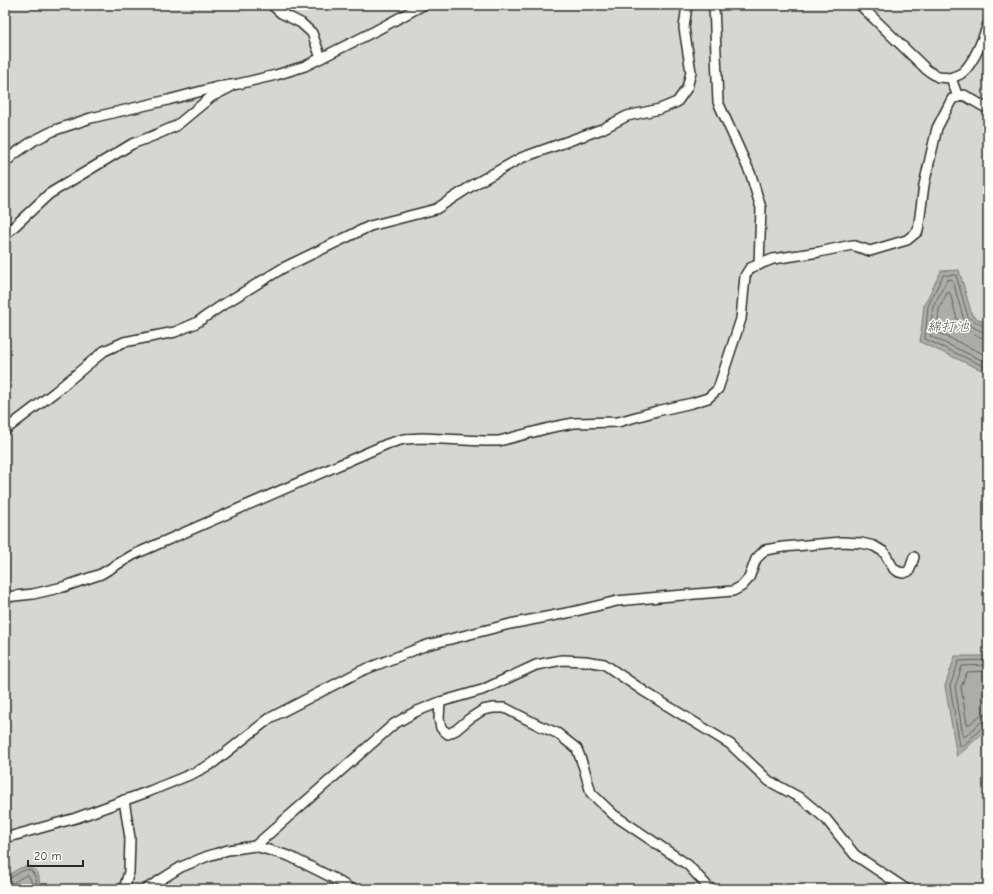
<svg xmlns="http://www.w3.org/2000/svg" width="993" height="894" font-family="'Comic Neue','Klee One',sans-serif">
<style>
.green{fill:#d7d6d2;stroke:#81807e}
.water{fill:#adaca9;stroke:#797877}
.lines{fill:none;stroke-linecap:round;stroke-linejoin:round}
.shore{stroke:#5f5f5d;stroke-width:1}
.lane-casing{stroke:#2b2b2b;stroke-width:12}
.lane{stroke:#fdfcf7;stroke-width:9}
.labels{text-anchor:middle;dominant-baseline:central;stroke-width:3;stroke-linejoin:round;paint-order:stroke}
.water-label{font-size:14px;font-style:italic;fill:#585857;stroke:#fdfcf7}
</style>
<rect width="100%" height="100%" fill="#f5f4ef"/>
<filter id="ink" filterUnits="userSpaceOnUse"><feTurbulence type="fractalNoise" baseFrequency=".025" numOctaves="2"/><feDisplacementMap in="SourceGraphic" scale="8" xChannelSelector="R" yChannelSelector="G"/><feConvolveMatrix kernelMatrix="1 2 1 2 8 2 1 2 1" color-interpolation-filters="sRGB"/></filter>
<g filter="url(#ink)">
<!-- green -->
<rect class="green" x="5" y="5" width="983" height="884"/>
<!-- water -->
<g class="water">
<polygon points="959,270 972,315 988,325 988,373 920,342 924,305 941,271"/>
<polygon points="955,656 988,656 988,728 957,757 945,686"/>
<path d="M30,866C40,871 40,879 39,889H5V877L20,868Z"/>
</g>
<g class="lines">
<!-- shore -->
<g class="shore">
<polyline points="988,328 985,327 968,317 956,275 943,275 928,306 925,339 988,368"/>
<path d="M988,333C980,332 966,324 963,317L953,281L951,279L947,280L933,307L930,336L988,363"/>
<polyline points="988,339 980,337 964,328 960,325 957,319 950,293 949,292 947,293 939,309 937,332 988,356"/>
<polyline points="988,660 959,661 950,686 960,746 963,746 984,726 988,725"/>
<polyline points="988,665 962,666 955,687 963,736 966,736 981,722 988,720"/>
<polyline points="988,671 967,672 961,687 967,724 970,724 979,716 988,714"/>
<path d="M5,880C13,879 27,863 33,873C34,874 36,878 36,879C37,882 36,886 36,889"/>
<path d="M5,885C14,885 19,877 28,875L31,880V889"/>
</g>
<!-- lane casing -->
<g class="lane-casing">
<g id="lane">
<polyline points="272,5 281,13 301,23 312,33 321,58"/>
<polyline points="714,5 718,102 751,175 761,208 759,265"/>
<polyline points="860,5 927,70 938,77 951,78 958,97"/>
<path d="M951,78C955,76 960,75 963,72C975,61 983,39 988,24"/>
<polyline points="5,163 13,155 33,141 55,130 91,118 168,100 217,87 238,84 276,75 305,66 375,31 423,5"/>
<polyline points="5,235 49,194 132,144 153,136 176,126 211,97 229,88"/>
<polyline points="5,430 55,392 104,351 124,342 175,332 196,323 224,304 283,268 370,226 436,209 473,185 521,158 602,129 627,116 660,109 677,102 687,88 691,72 684,28 687,5"/>
<polyline points="5,597 33,594 63,587 101,574 133,555 387,444 404,439 423,438 484,441 499,441 553,427 574,423 618,422 657,411 692,403 708,398 718,389 741,319 745,276 750,268 773,259 819,252 852,245 870,251 907,240 918,231 924,185 937,128 952,99 964,95 988,109"/>
<polyline points="440,702 482,690 536,665 562,660 585,661 604,664 645,692 730,744 769,781 802,799 826,819 855,855 906,889"/>
<polyline points="5,838 76,818 150,791 194,773 213,763 270,718 361,671 427,645 510,624 572,612 617,601 671,596 733,591 742,586 749,578 756,559 765,550 783,547 842,542 861,543 874,546 884,552 894,569 899,572 904,573 909,571 911,566 914,557"/>
<polyline points="255,846 289,856 335,879 351,889"/>
<polyline points="124,889 129,872 130,838 124,800"/>
<polyline points="146,889 181,867 208,856 228,850 255,846 394,724 415,712 440,702 439,719 441,728 448,734 456,730 469,719 483,710 493,708 505,708 540,726 557,733 577,749 584,768 591,793 614,815 688,865 710,889"/>
</g>
</g>
<!-- lane -->
<use href="#lane" class="lane"/>
</g>
</g>
<g class="labels">
<!-- water labels -->
<g class="water-label">
<text x="948" y="326">綿打池</text>
</g>
</g>
<!-- margin -->
<rect width="993" height="894" fill="none" stroke="#fdfcf7" stroke-width="20"/>
<rect x="10" y="10" width="973" height="874" fill="none" stroke="#2b2b2b" stroke-width="1.5" filter="url(#ink)"/>
<!-- scale -->
<path d="M28 860v6h55v-6" fill="none" stroke="#2b2b2b" stroke-width="2"/>
<text x="34" y="860" font-size="12" fill="#2b2b2b" stroke="#fdfcf7" stroke-width="3" paint-order="stroke">20 m</text>
</svg>
